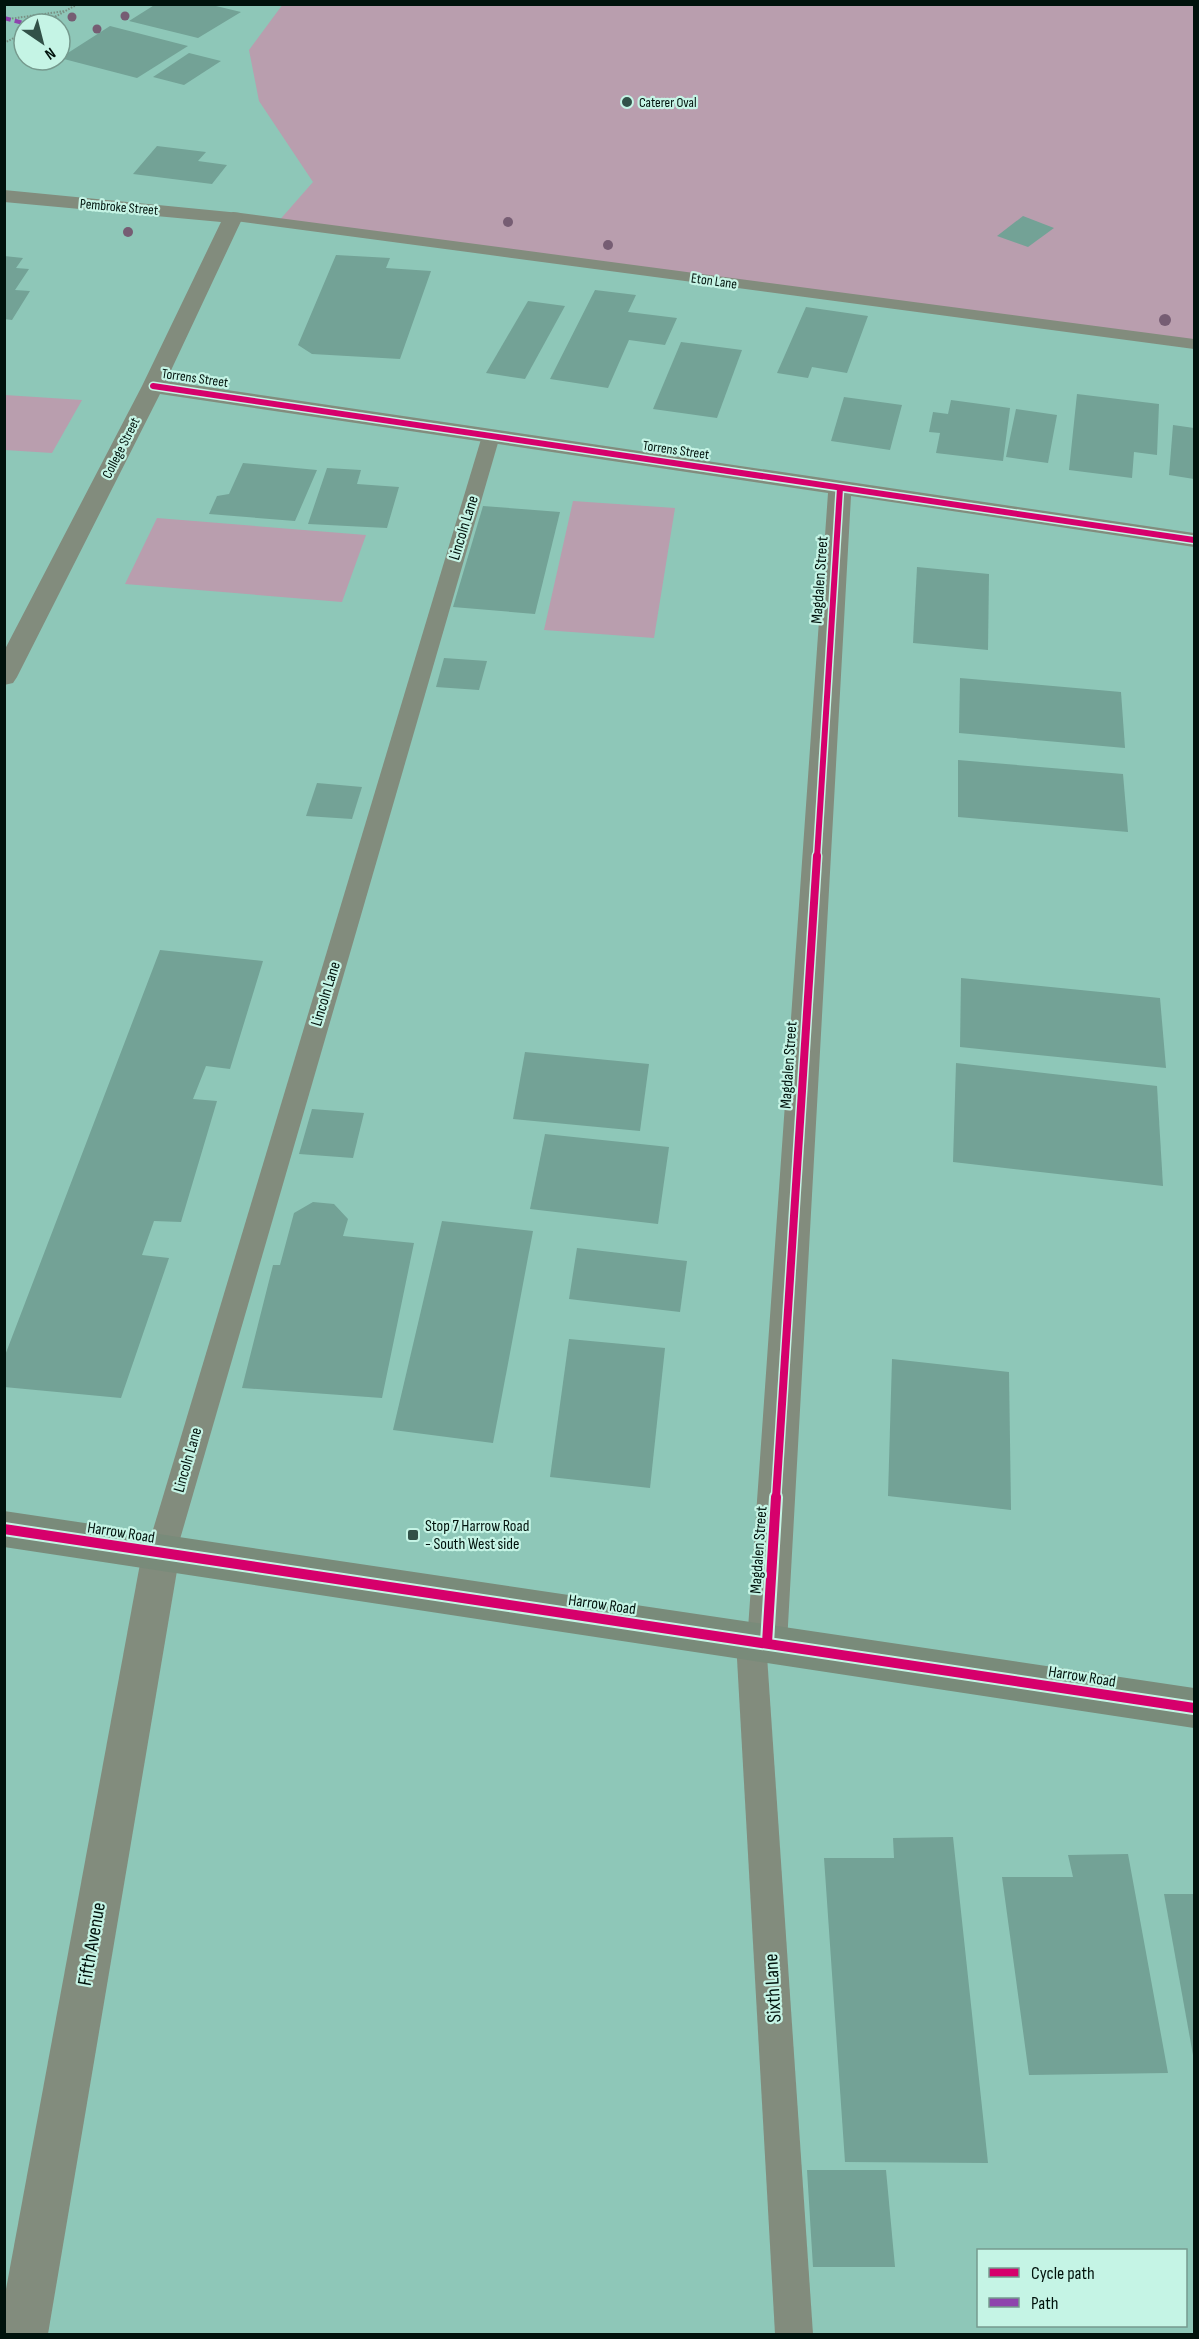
<svg xmlns="http://www.w3.org/2000/svg" width="1199" height="2339" font-family="'Sofia Sans Condensed',sans-serif">
<style>
.green{fill:#b99eae}
.building{fill:#73a296}
.lines{fill:none;stroke-linecap:round;stroke-linejoin:round}
.path{stroke:#799083;stroke-width:2;stroke-dasharray:1.5 1.5;stroke-linecap:butt}
.lane{fill:#828c7d;fill-rule:evenodd}
.street{fill:#828c7d;fill-rule:evenodd}
.secondary{fill:#798b7a;fill-rule:evenodd}
.quiet{stroke:#8e44ad;stroke-width:4;stroke-dasharray:7 4;stroke-linecap:butt}
.cycleway-far2-casing{stroke:#c5f4e5;stroke-width:9}
.cycleway-far1-casing{stroke:#c5f4e5;stroke-width:11}
.cycleway-casing{stroke:#c5f4e5;stroke-width:14}
.cycleway-far2{stroke:#d6006c;stroke-width:6}
.cycleway-far1{stroke:#d6006c;stroke-width:8}
.cycleway{stroke:#d6006c;stroke-width:10}
.tree{fill:#765d73}
.poi-dot{fill:#325148;stroke:#c5f4e5;stroke-width:2}
.labels{text-anchor:middle;dominant-baseline:central;stroke-width:4.5;stroke-linejoin:round;paint-order:stroke}
.far-poi-label{font-size:14px;fill:#00120c;stroke:#c5f4e5;text-anchor:start}
.far-street-label{font-size:14px;fill:#00120c;stroke:#c5f4e5}
.street-label{font-size:16px;fill:#00120c;stroke:#c5f4e5}
.poi-label{font-size:16px;fill:#00120c;stroke:#c5f4e5;text-anchor:start}
.near-street-label{font-size:20px;fill:#00120c;stroke:#c5f4e5}
</style>
<rect width="100%" height="100%" fill="#8ec7b8"/>
<!-- green -->
<g class="green">
<polygon points="283,4 1194,5 1194,344 277,223 313,182 259,101 249,50"/>
<polygon points="4,395 5,395 82,400 52,453 5,450"/>
<polygon points="573,501 675,508 654,638 544,630"/>
<polygon points="157,518 366,535 342,602 125,584"/>
</g>
<!-- building -->
<g class="building">
<polygon points="156,4 218,4 216,6 241,12 198,38 129,21"/>
<polygon points="110,26 188,46 137,78 60,58"/>
<polygon points="189,53 221,61 184,85 153,77"/>
<polygon points="157,146 206,152 198,161 227,165 212,184 133,174"/>
<polygon points="1023,216 1054,228 1028,247 997,236"/>
<polygon points="336,255 390,258 386,268 431,271 400,359 312,354 298,345"/>
<polygon points="4,256 23,258 16,268 29,269 15,290 30,291 12,320 4,319"/>
<polygon points="595,290 636,295 628,312 677,318 665,345 629,340 608,388 550,379"/>
<polygon points="528,301 565,306 525,379 486,373"/>
<polygon points="806,307 868,316 847,373 812,367 808,378 777,373"/>
<polygon points="681,342 742,350 717,418 653,409"/>
<polygon points="1077,394 1159,404 1157,455 1134,452 1132,478 1069,470"/>
<polygon points="844,397 902,405 890,450 831,441"/>
<polygon points="951,400 1010,408 1003,461 936,453 940,433 929,432 933,412 948,414"/>
<polygon points="1016,409 1057,415 1048,463 1006,457"/>
<polygon points="1173,425 1194,428 1194,479 1169,475"/>
<polygon points="243,463 317,470 295,521 209,514 217,496 229,494"/>
<polygon points="327,468 361,470 357,484 399,487 387,528 308,524"/>
<polygon points="483,506 560,512 535,614 453,607"/>
<polygon points="917,567 989,574 988,650 913,643"/>
<polygon points="444,658 487,661 479,690 436,687"/>
<polygon points="960,678 1121,692 1125,748 959,733"/>
<polygon points="958,760 1123,774 1128,832 958,817"/>
<polygon points="317,783 362,787 352,819 306,816"/>
<polygon points="160,950 263,961 230,1069 206,1066 193,1099 217,1101 181,1222 154,1221 142,1255 169,1258 121,1398 4,1387 4,1358"/>
<polygon points="961,978 1160,998 1166,1068 960,1047"/>
<polygon points="525,1052 649,1064 640,1131 513,1119"/>
<polygon points="956,1063 1157,1086 1163,1186 953,1162"/>
<polygon points="312,1109 364,1113 353,1158 299,1154"/>
<polygon points="545,1134 669,1147 658,1224 530,1209"/>
<polygon points="313,1202 334,1204 348,1219 343,1236 414,1243 382,1398 242,1388 273,1265 280,1265 294,1213"/>
<polygon points="442,1221 533,1231 493,1443 393,1430"/>
<polygon points="577,1248 687,1261 680,1312 569,1299"/>
<polygon points="569,1339 665,1348 650,1488 550,1477"/>
<polygon points="892,1359 1009,1372 1011,1510 888,1496"/>
<polygon points="953,1837 988,2163 845,2162 824,1858 894,1858 893,1838"/>
<polygon points="1128,1854 1168,2073 1029,2075 1002,1877 1073,1877 1068,1855"/>
<polygon points="1164,1894 1194,1894 1194,2055 1193,2055"/>
<polygon points="807,2170 886,2170 895,2267 813,2267"/>
</g>
<g class="lines">
<!-- path -->
<g class="path">
<polyline points="9,19 65,11"/>
<polyline points="42,24 78,4"/>
<polyline points="4,43 24,33"/>
</g>
<!-- lane -->
<g class="lane">
<polygon points="233,212 1194,339 1194,349 228,220 225,217 228,214"/>
<polygon points="491,431 497,432 500,436 176,1553 171,1563 161,1567 151,1563 146,1553 482,436 485,432"/>
<polygon points="751,1626 762,1630 766,1641 813,2334 775,2334 736,1641 740,1630"/>
</g>
<!-- street -->
<g class="street">
<polygon points="4,190 240,213 243,217 166,381 1194,533 1194,547 851,496 787,1643 781,1657 767,1663 753,1657 747,1643 828,493 160,394 17,677 13,683 4,685 4,651 142,386 221,222 4,202"/>
<polygon points="161,1534 175,1540 180,1553 48,2334 4,2334 4,2300 142,1553 147,1540"/>
</g>
<!-- secondary -->
<polygon class="secondary" points="4,1511 1194,1688 1194,1728 4,1547"/>
<!-- quiet -->
<polyline class="quiet" points="4,18 27,24"/>
<!-- cycleway-far2 casing -->
<g class="cycleway-far2-casing">
<g id="cycleway-far2">
<polyline points="153,386 1194,540"/>
<polyline points="817,858 840,488"/>
</g>
</g>
<!-- cycleway-far1 casing -->
<g class="cycleway-far1-casing">
<polyline id="cycleway-far1" points="776,1498 817,856"/>
</g>
<!-- cycleway casing -->
<g class="cycleway-casing">
<g id="cycleway">
<polyline points="4,1529 1194,1708"/>
<polyline points="767,1643 776,1497"/>
</g>
</g>
<!-- cycleway-far2 -->
<use href="#cycleway-far2" class="cycleway-far2"/>
<!-- cycleway-far1 -->
<use href="#cycleway-far1" class="cycleway-far1"/>
<!-- cycleway -->
<use href="#cycleway" class="cycleway"/>
</g>
<!-- trees -->
<g class="tree">
<circle cx="125" cy="16" r="4.5"/>
<circle cx="72" cy="17" r="4.5"/>
<circle cx="97" cy="29" r="4.5"/>
<circle cx="508" cy="222" r="5"/>
<circle cx="128" cy="232" r="5"/>
<circle cx="608" cy="245" r="5"/>
<circle cx="1165" cy="320" r="6"/>
</g>
<!-- markers -->
<g class="poi-dot">
<circle cx="627" cy="102" r="6"/>
<rect x="407" y="1529" width="12" height="12" rx="3"/>
</g>
<g class="labels">
<!-- far-poi labels -->
<g class="far-poi-label">
<text x="639" y="102">Caterer Oval</text>
</g>
<!-- far-street labels -->
<g class="far-street-label">
<text transform="translate(119 207) rotate(5)">Pembroke Street</text>
<text transform="translate(714 281) rotate(8)">Eton Lane</text>
<text transform="translate(195 378) rotate(8)">Torrens Street</text>
<text transform="translate(121 448) rotate(-63)">College Street</text>
<text transform="translate(676 450) rotate(8)">Torrens Street</text>
</g>
<!-- street labels -->
<g class="street-label">
<text transform="translate(464 528) rotate(-73)">Lincoln Lane</text>
<text transform="translate(820 580) rotate(-86)">Magdalen Street</text>
<text transform="translate(326 994) rotate(-73)">Lincoln Lane</text>
<text transform="translate(789 1065) rotate(-86)">Magdalen Street</text>
<text transform="translate(188 1460) rotate(-74)">Lincoln Lane</text>
<text transform="translate(121 1533) rotate(9)">Harrow Road</text>
<text transform="translate(759 1550) rotate(-86)">Magdalen Street</text>
<text transform="translate(602 1605) rotate(8)">Harrow Road</text>
<text transform="translate(1082 1677) rotate(9)">Harrow Road</text>
</g>
<!-- poi labels -->
<g class="poi-label">
<text x="425" y="1526">Stop 7 Harrow Road<tspan x="425" dy="18">- South West side</tspan></text>
</g>
<!-- near-street labels -->
<g class="near-street-label">
<text transform="translate(92 1944) rotate(-80)">Fifth Avenue</text>
<text transform="translate(773 1988) rotate(-93)">Sixth Lane</text>
</g>
</g>
<!-- border -->
<rect width="1199" height="2339" fill="none" stroke="#00120c" stroke-width="12"/>
<!-- legend -->
<rect x="977" y="2249" width="210" height="78" fill="#c5f4e5" stroke="#769a8e" stroke-width="1.5"/>
<rect x="989" y="2268" width="30" height="9" fill="#d6006c" stroke="#769a8e" stroke-width="1.5"/>
<text x="1031" y="2279" font-size="18" fill="#00120c">Cycle path</text>
<rect x="989" y="2298" width="30" height="9" fill="#8e44ad" stroke="#769a8e" stroke-width="1.5"/>
<text x="1031" y="2309" font-size="18" fill="#00120c">Path</text>
<!-- north arrow -->
<g transform="translate(42 42) rotate(145)"><circle r="28" fill="#c5f4e5" stroke="#769a8e" stroke-width="1.5"/>
<path d="M0-4.5L10 22L0 15L-10 22Z" fill="#325148"/>
<text y="-9" font-size="16" font-weight="bold" text-anchor="middle" fill="#00120c">N</text>
</g>
</svg>
